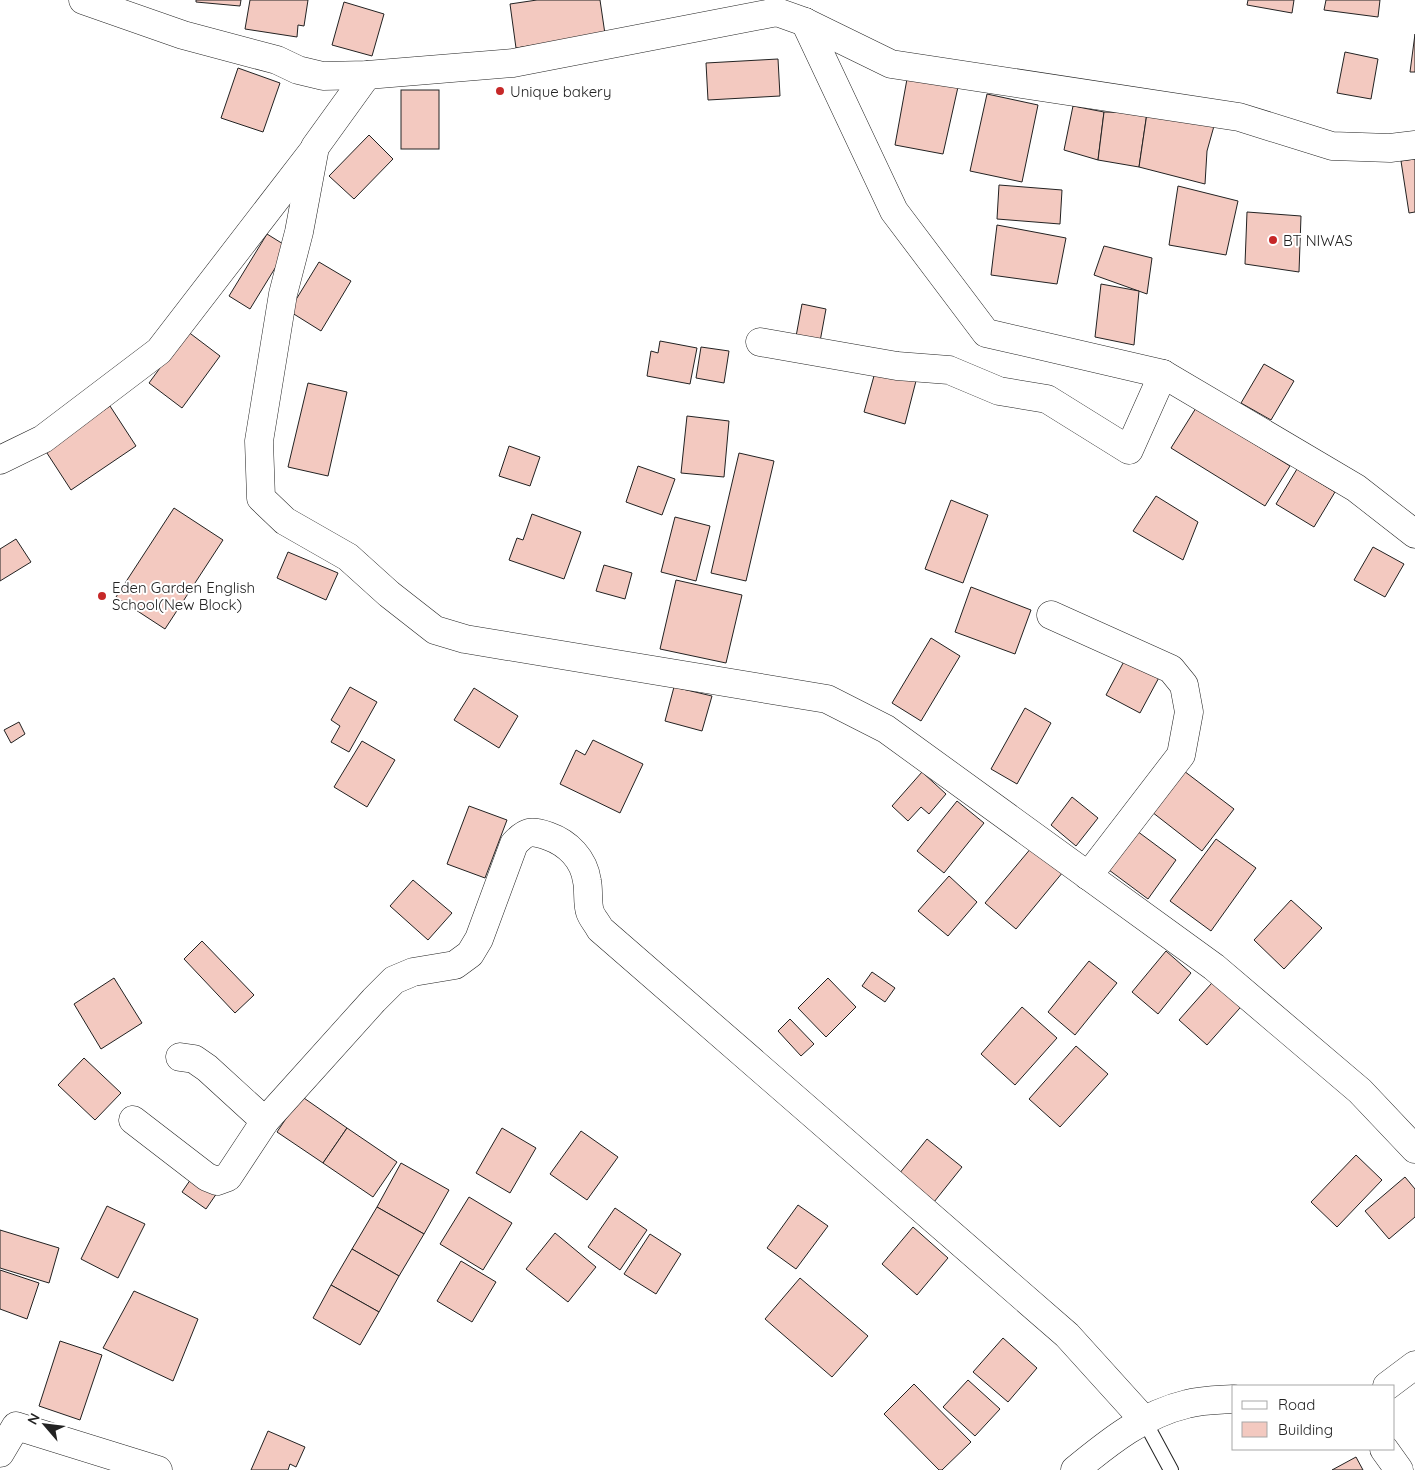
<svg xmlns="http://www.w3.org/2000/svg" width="1415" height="1470" font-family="Quicksand,sans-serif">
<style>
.building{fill:#f3c9c0;stroke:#222}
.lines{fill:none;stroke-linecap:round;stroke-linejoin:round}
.lane-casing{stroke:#222;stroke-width:16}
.street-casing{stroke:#222;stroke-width:29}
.lane{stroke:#fff;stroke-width:14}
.street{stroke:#fff;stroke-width:28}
.poi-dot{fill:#c62828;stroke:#fff;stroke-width:2}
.labels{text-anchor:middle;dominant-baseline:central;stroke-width:4;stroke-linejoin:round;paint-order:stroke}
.poi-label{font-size:15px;fill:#222;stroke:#fff;text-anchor:start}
</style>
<rect width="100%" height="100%" fill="#fff"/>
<!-- building -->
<g class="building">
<polygon points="196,0 241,0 240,6 196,2"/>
<polygon points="250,0 308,0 304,26 298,25 297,37 245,29"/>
<polygon points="537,0 600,0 605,34 516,48 510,4"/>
<polygon points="1248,0 1294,0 1292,13 1247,5"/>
<polygon points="1326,0 1380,0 1378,17 1324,10"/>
<polygon points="344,2 384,14 372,56 332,45"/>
<polygon points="1415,34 1415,72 1410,72"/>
<polygon points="1345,52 1378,59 1371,99 1337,93"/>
<polygon points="778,59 780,96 708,100 706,63"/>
<polygon points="238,68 280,83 263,132 221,118"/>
<polygon points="907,79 958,87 943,154 895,145"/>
<rect x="401" y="90" width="38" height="59"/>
<polygon points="987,94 1038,105 1022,182 970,171"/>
<polygon points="1073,106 1104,112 1098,160 1064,150"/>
<polygon points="1104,112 1147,113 1139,167 1098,160"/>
<polygon points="1147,113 1214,126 1207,151 1205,184 1139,167"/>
<polygon points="369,135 393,159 354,199 329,176"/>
<polygon points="1415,159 1415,212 1409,213 1401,161"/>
<polygon points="999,185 1062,190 1060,224 997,219"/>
<polygon points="1178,186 1238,201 1226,255 1169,245"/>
<polygon points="1247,212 1301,216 1299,272 1245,264"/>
<polygon points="997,225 1066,238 1057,284 991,275"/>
<polygon points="267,234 288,247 250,309 229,296"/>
<polygon points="1104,246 1152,258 1147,294 1094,275"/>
<polygon points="319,262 351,281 321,331 289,311"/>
<polygon points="1101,284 1139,291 1134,345 1095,337"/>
<polygon points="802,304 826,309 819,347 795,342"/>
<polygon points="187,331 220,356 182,408 149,383"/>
<polygon points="660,341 697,348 690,384 647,376 651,351 658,353"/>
<polygon points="701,347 729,351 724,383 696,378"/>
<polygon points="1264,364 1294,381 1271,420 1241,403"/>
<polygon points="877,365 917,377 905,424 864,412"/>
<polygon points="308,383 347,392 328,476 288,467"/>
<polygon points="110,406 136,446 71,490 45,450"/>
<polygon points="1196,408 1290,466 1265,506 1171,448"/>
<polygon points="687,416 729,421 724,477 681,473"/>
<polygon points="509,446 540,457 530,486 499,476"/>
<polygon points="739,453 774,461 746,581 711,573"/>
<polygon points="638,466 675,479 662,515 626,502"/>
<polygon points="1297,469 1335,492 1314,527 1276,504"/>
<polygon points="1156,496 1198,522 1183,560 1133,531"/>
<polygon points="951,500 988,515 963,583 925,569"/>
<polygon points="174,508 223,540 165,629 116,597"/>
<polygon points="532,514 581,532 564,579 509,560 517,538 523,540"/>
<polygon points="675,517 710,526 696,581 661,572"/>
<polygon points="16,539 31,562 0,581 0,549"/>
<polygon points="1373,547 1404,564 1385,597 1354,580"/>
<polygon points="288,552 338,573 326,600 277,578"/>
<polygon points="604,565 632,573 625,599 596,591"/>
<polygon points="676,580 742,595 726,663 660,649"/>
<polygon points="971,587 1031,610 1015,654 955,632"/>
<polygon points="931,638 960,656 921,721 892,703"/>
<polygon points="1129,652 1163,670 1140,713 1106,695"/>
<polygon points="350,687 377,702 349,752 331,742 340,726 331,720"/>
<polygon points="674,687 712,696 702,731 665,721"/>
<polygon points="474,688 518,716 499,748 454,720"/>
<polygon points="1025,708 1051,723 1017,784 991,769"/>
<polygon points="19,722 25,734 11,743 4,730"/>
<polygon points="593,740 643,764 620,813 560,784 576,750 585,755"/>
<polygon points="362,741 395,760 367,807 334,787"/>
<polygon points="1184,771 1234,809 1202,851 1152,812"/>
<polygon points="922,772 946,794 929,814 921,807 908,821 892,806"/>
<polygon points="1072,797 1098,818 1076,846 1051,825"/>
<polygon points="957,801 984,823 944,873 917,851"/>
<polygon points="469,806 507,820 485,878 447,864"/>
<polygon points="1137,831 1176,860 1148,899 1109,870"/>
<polygon points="1216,839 1256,868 1211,931 1170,901"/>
<polygon points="1032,847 1063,872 1016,929 985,903"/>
<polygon points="949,876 977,902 948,936 918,911"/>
<polygon points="413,880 452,913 428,940 390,906"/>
<polygon points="1291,900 1322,928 1284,969 1254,940"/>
<polygon points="202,941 254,995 235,1013 184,959"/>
<polygon points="1166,951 1191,973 1158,1014 1132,992"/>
<polygon points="1089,961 1117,983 1075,1035 1048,1012"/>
<polygon points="872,972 895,988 885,1002 862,986"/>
<polygon points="1219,975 1247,1000 1207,1045 1179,1020"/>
<polygon points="114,978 142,1023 101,1049 74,1004"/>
<polygon points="828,978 856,1007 826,1037 798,1008"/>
<polygon points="1022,1007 1057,1038 1015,1085 981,1054"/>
<polygon points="790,1019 814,1044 801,1056 778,1031"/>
<polygon points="1076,1046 1108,1074 1060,1127 1029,1099"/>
<polygon points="84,1058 121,1093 95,1120 58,1085"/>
<polygon points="301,1096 347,1128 323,1163 277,1132"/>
<polygon points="347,1128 397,1162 373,1197 323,1163"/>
<polygon points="502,1128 536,1148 510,1193 476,1173"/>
<polygon points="581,1131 618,1157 587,1200 550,1174"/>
<polygon points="927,1139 962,1167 930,1207 895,1179"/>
<polygon points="1356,1155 1382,1180 1337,1227 1311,1202"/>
<polygon points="401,1163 449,1190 424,1234 377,1207"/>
<polygon points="195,1173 219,1190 206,1209 182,1192"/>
<polygon points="1405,1177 1415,1189 1415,1217 1389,1239 1365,1211"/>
<polygon points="469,1197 512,1223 483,1270 440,1244"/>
<polygon points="798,1205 828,1226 796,1269 767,1248"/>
<polygon points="107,1206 145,1224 118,1278 81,1259"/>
<polygon points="377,1207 424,1234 399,1276 352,1249"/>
<polygon points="615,1208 647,1230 620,1270 588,1247"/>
<polygon points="913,1227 948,1258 917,1295 882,1264"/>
<polygon points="0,1230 59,1248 49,1283 0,1268"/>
<polygon points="555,1233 596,1267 568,1302 526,1269"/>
<polygon points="650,1234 681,1254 656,1294 624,1274"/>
<polygon points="352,1249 399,1276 379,1312 331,1285"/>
<polygon points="461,1261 496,1282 472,1322 437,1301"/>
<polygon points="0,1270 39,1283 27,1319 0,1309"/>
<polygon points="800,1278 868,1336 832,1377 765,1319"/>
<polygon points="331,1285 379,1312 360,1345 313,1318"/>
<polygon points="134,1291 198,1319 173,1381 103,1348"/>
<polygon points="1003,1338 1037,1368 1008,1402 973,1372"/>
<polygon points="60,1341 102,1355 80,1420 39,1406"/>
<polygon points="968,1380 1000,1409 975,1436 943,1407"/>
<polygon points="914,1384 971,1442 942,1470 939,1470 884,1414"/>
<polygon points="268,1431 305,1447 296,1467 290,1464 288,1470 251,1470"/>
<polygon points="1356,1457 1363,1470 1332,1470"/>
</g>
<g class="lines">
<!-- lane casing -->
<g class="lane-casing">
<polyline id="lane" points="1144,1420 1171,1470"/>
</g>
<!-- street casing -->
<g class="street-casing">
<g id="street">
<polyline points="83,0 183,35 277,60 298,70 323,76 367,75 513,63 777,12 805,22 891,64 1239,117 1332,146 1390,148 1415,145"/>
<polyline points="805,22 894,211 986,333 1163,374"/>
<polyline points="367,75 315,147 299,232 283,294 259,441 261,498 285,521 348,557 389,594 435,630 465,639 827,699 886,729 1214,967 1360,1091 1415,1149"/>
<polyline points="760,342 897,366 949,370 999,391 1047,399 1129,450 1163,374 1356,488 1415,534"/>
<polyline points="0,460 43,439 159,351 313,151"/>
<polyline points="1051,615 1171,669 1184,685 1189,712 1181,755 1088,876"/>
<polyline points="180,1057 194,1059 207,1068 265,1121"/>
<path d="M133,1120L207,1177L217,1181L228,1177L265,1121L374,1000L394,980L413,972L455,965L470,954L479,939L514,844C526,831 531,830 548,836C568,843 584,859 587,881C589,890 587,903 590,912C592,918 597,923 600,929L1067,1335L1144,1420"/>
<polyline points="1387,1386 1415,1365"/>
<polyline points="1384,1449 1399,1470"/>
<polyline points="0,1453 16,1426 158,1470"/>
<path d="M1075,1470C1109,1442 1144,1414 1187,1404C1202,1400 1219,1400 1234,1399"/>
</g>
</g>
<!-- lane -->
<use href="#lane" class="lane"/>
<!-- street -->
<use href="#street" class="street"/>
</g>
<!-- markers -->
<g class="poi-dot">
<circle cx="500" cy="91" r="5"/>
<circle cx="1273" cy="240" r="5"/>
<circle cx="102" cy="596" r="5"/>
</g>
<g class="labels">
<!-- poi labels -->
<g class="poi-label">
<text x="510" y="91">Unique bakery</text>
<text x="1283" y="240">BT NIWAS</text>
<text x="112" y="587">Eden Garden English<tspan x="112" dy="17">School(New Block)</tspan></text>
</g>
</g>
<!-- legend -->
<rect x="1232" y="1385" width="162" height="65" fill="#ffffff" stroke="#a7a7a7"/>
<rect x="1242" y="1401" width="25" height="8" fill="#ffffff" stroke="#a7a7a7"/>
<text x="1278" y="1410" font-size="15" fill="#222222">Road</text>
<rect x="1242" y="1422" width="25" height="15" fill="#f3c9c0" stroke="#a7a7a7"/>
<text x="1278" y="1435" font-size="15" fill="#222222">Building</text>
<!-- north arrow -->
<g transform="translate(45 1425) rotate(298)" stroke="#ffffff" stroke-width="4" paint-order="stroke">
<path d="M0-4L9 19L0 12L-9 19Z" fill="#222222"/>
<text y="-8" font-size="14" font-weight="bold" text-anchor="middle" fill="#222222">N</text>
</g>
</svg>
